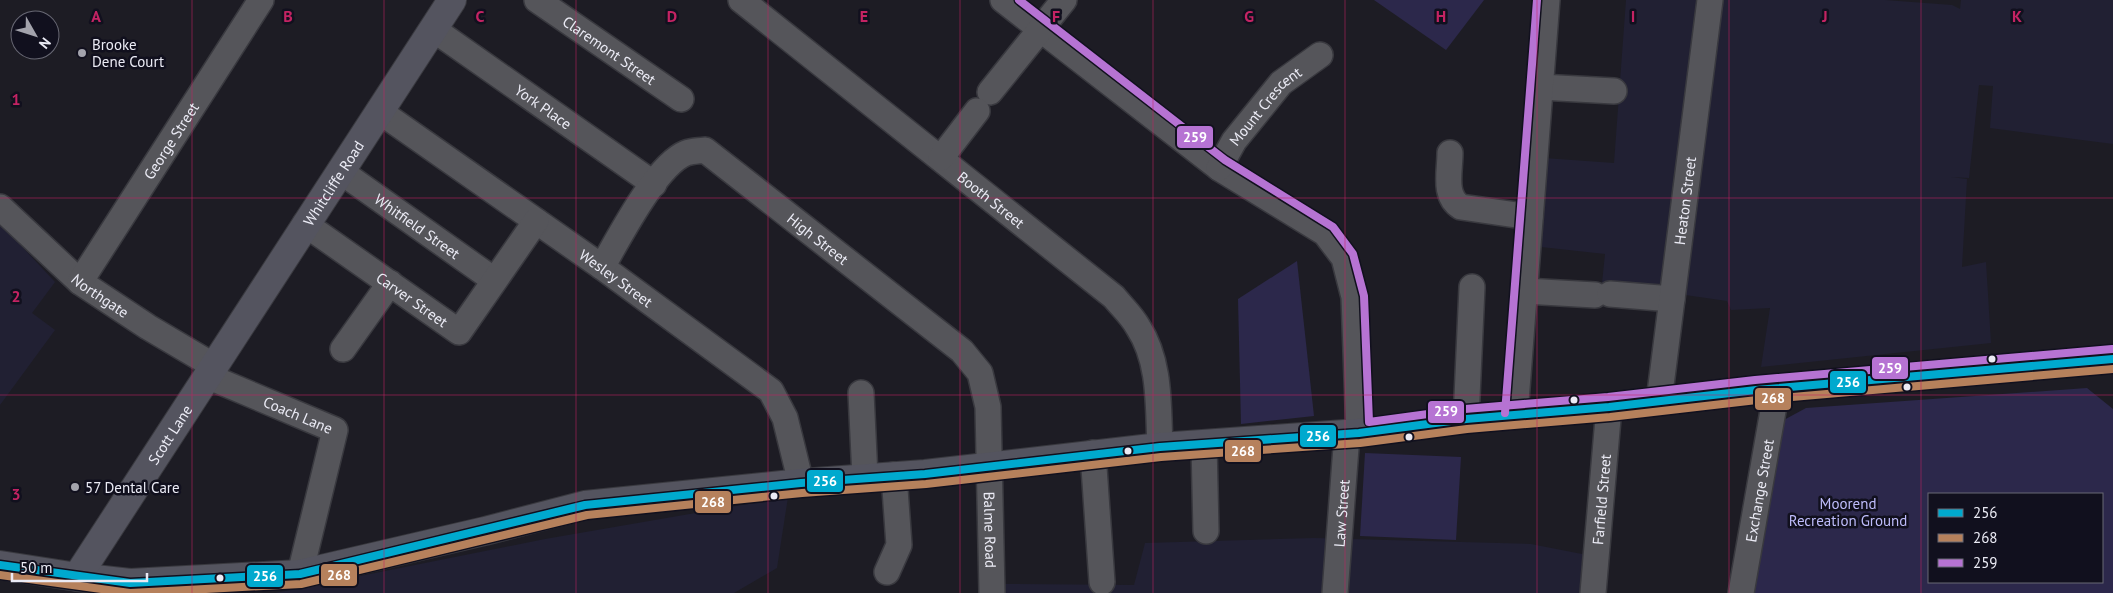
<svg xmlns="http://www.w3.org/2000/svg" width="2113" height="593" font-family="'PT Sans',sans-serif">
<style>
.built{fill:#212033}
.green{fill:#2c284b;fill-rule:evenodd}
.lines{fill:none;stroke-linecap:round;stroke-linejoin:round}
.minor-casing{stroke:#39393f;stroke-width:28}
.major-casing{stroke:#39393f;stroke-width:30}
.minor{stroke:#55555a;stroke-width:25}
.major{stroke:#54545f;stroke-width:28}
.bus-1-casing{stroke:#11101e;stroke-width:11}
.bus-2-casing{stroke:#11101e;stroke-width:11}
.bus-3-casing{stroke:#11101e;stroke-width:11}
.bus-1{stroke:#00a9ce;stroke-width:8}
.bus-2{stroke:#b6815c;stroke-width:8}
.bus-3{stroke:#b673d3;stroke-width:8}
.grid{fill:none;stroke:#c42363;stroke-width:1;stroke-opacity:0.55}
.poi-dot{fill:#a3a3ac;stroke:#11101e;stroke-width:2}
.bus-dot{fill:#ebebf5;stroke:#11101e;stroke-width:2}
.labels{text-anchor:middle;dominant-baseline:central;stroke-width:5;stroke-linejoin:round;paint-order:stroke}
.poi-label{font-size:15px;fill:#ebebf5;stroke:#11101e;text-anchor:start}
.street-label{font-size:15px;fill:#ebebf5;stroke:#11101e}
.park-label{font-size:15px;fill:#bebcfb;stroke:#11101e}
.grid-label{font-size:16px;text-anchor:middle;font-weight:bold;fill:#c42363;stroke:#11101e;stroke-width:5;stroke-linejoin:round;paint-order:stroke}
.line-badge{stroke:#11101e;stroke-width:2}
.badge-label{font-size:14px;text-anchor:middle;font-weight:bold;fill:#fff}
</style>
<rect width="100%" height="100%" fill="#1d1c24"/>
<!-- built -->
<g class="built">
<polygon points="1626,0 1885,0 1952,5 1960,9 1961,0 2113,0 2113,144 1990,128 1993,86 1979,85 1969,178 1951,177 1967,179 1962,267 1986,262 1991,343 1761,367 1770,308 1731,310 1727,301 1602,283 1605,254 1541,247 1544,158 1614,163"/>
<polygon points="0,223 55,282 32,313 55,330 0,405"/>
<polygon points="788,497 777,568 734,593 275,593 545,539"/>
<polygon points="1314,538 1531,544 1587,555 1582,593 1003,593 1003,584 1134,585 1145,543"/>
</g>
<!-- green -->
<g class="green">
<polygon points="1374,0 1484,0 1446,50"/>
<polygon points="1297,261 1314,416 1241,424 1238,299"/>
<path d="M2087,388L2113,409V593H1754L1782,421L1806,408ZM1929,494H2102V582H1929Z"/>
<polygon points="1365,453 1461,457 1456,540 1360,536"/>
</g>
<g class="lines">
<!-- minor casing -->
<g class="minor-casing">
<g id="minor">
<path id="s1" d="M537,0L681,99"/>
<path id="s2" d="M741,0L1114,297C1122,307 1132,316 1138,327C1161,362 1158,407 1160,447"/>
<polyline points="1003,0 1219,168 1325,233 1344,258 1354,297 1359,433"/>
<path id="s3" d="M433,29L654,184"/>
<polyline points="1540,87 1614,91"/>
<polyline points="990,92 1064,0"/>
<path id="s4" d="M379,111L602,267L771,391L785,418L801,483"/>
<path d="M1450,153C1450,172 1443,196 1461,207L1530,217"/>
<polyline points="941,158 977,111"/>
<path id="s5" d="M1219,168L1234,141L1281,83L1320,55"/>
<path id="s6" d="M340,171L494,280"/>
<path id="s7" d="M0,207L80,282L148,327L214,366"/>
<path id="s8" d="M305,224L459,332L536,221"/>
<path id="s9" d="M602,267C619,238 656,165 686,153C692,151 699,151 705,150L962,351L980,373L988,407L992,593"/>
<path id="s10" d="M80,282L261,0"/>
<polyline points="1525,291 1595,295"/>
<polyline points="1610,294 1672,299"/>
<polyline points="343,349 390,283"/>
<path id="s11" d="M207,376L335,430L300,574"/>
<polyline points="861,393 865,477"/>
<path id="s12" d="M1659,401L1710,0"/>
<polyline points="1515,414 1547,0"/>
<polyline points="1466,419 1472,287"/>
<polyline points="1204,444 1206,531"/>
<polyline points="1093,453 1102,582"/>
<polyline points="887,572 899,545 894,475"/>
<path id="s13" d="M1335,593L1347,434"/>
<path id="s14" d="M1593,593L1609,407"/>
<path id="s15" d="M1741,593L1777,388"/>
</g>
</g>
<!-- major casing -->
<g class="major-casing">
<g id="major">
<polyline points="0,565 77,577 130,583 300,574 485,531 585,505 801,483 925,474 1160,447 1359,433 1466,419 1609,407 1756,390 2113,359"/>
<path id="s16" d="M77,577L452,0"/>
</g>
</g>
<!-- minor -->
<use href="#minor" class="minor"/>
<!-- major -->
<use href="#major" class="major"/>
<!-- bus-1 casing -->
<g class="bus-1-casing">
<polyline id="bus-1" points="0,565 130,583 300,574 585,505 801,483 925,474 1160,447 1359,433 1466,419 1609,407 1756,390 2113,359"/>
</g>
<!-- bus-2 casing -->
<g class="bus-2-casing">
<polyline id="bus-2" points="0,575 130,593 301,584 587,515 802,493 926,484 1161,457 1360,443 1467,429 1610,417 1757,400 2113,369"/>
</g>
<!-- bus-3 casing -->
<g class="bus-3-casing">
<g id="bus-3">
<polyline points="1019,0 1225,160 1333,227 1353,254 1364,296 1369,422 1465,409 1608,397 1755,380 2112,349"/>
<polyline points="1505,413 1537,0"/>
</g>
</g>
<!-- bus-1 -->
<use href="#bus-1" class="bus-1"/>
<!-- bus-2 -->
<use href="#bus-2" class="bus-2"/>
<!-- bus-3 -->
<use href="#bus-3" class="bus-3"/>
</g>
<!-- grid -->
<path class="grid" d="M192,0V593M384,0V593M576,0V593M768,0V593M960,0V593M1153,0V593M1345,0V593M1537,0V593M1729,0V593M1921,0V593M0,198H2113M0,395H2113"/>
<!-- markers -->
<g class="poi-dot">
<circle cx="82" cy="53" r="5"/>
<circle cx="75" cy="487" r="5"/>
</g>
<g class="bus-dot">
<circle cx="1992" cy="359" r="4.5"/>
<circle cx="1907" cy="387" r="4.5"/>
<circle cx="1574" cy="400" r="4.5"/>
<circle cx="1409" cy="437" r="4.5"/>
<circle cx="1128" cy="451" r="4.5"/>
<circle cx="774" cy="496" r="4.5"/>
<circle cx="220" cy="578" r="4.5"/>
</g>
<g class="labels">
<!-- poi labels -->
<g class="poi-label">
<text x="92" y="44">Brooke<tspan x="92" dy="17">Dene Court</tspan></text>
<text x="85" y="487">57 Dental Care</text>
</g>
<!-- street labels -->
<g class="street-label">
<text stroke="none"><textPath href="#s1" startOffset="88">Claremont Street</textPath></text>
<text stroke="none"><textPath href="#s3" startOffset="135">York Place</textPath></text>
<text stroke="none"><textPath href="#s5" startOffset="78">Mount Crescent</textPath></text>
<text stroke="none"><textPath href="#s10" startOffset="168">George Street</textPath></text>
<text stroke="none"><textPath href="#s16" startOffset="470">Whitcliffe Road</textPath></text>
<text stroke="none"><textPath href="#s2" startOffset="320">Booth Street</textPath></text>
<text stroke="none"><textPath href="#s12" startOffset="202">Heaton Street</textPath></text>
<text stroke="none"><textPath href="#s6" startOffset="95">Whitfield Street</textPath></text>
<text stroke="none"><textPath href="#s9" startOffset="306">High Street</textPath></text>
<text stroke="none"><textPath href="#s4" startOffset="290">Wesley Street</textPath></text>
<text stroke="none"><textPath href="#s7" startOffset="134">Northgate</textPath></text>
<text stroke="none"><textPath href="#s8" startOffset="131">Carver Street</textPath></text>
<text stroke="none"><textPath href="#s11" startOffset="99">Coach Lane</textPath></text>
<text stroke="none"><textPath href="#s16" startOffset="170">Scott Lane</textPath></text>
<text stroke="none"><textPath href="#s15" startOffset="104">Exchange Street</textPath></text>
<text stroke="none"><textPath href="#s14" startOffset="94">Farfield Street</textPath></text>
<text stroke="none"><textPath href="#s13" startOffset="80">Law Street</textPath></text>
<text stroke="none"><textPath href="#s9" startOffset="675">Balme Road</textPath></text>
</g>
<!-- park labels -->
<g class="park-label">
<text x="1848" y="503">Moorend<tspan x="1848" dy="17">Recreation Ground</tspan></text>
</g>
</g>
<g class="grid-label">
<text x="96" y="22">A</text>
<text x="288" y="22">B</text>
<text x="480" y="22">C</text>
<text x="672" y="22">D</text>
<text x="864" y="22">E</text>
<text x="1056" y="22">F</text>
<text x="1249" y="22">G</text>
<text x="1441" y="22">H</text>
<text x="1633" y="22">I</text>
<text x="1825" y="22">J</text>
<text x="2017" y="22">K</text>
<text x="16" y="105">1</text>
<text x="16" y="302">2</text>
<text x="16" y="500">3</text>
</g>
<g class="line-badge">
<rect x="1176" y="125" width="38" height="24" rx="5" fill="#b673d3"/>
<rect x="1871" y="356" width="38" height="24" rx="5" fill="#b673d3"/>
<rect x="1829" y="370" width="38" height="24" rx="5" fill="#00a9ce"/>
<rect x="1754" y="387" width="38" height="24" rx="5" fill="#b6815c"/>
<rect x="1427" y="400" width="38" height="24" rx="5" fill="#b673d3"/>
<rect x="1299" y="424" width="38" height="24" rx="5" fill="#00a9ce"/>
<rect x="1224" y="439" width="38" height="24" rx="5" fill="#b6815c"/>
<rect x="806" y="469" width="38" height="24" rx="5" fill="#00a9ce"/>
<rect x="694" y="490" width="38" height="24" rx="5" fill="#b6815c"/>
<rect x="320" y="563" width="38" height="24" rx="5" fill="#b6815c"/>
<rect x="246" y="564" width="38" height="24" rx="5" fill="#00a9ce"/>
</g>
<g class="badge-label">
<text x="1195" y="142">259</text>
<text x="1890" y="373">259</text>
<text x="1848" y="387">256</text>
<text x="1773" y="403">268</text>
<text x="1446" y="416">259</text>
<text x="1318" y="441">256</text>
<text x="1243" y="456">268</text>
<text x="825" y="486">256</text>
<text x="713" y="507">268</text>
<text x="339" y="580">268</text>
<text x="265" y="581">256</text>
</g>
<!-- legend -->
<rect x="1928" y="493" width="175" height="90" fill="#11101e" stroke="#686874"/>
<rect x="1938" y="509" width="25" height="8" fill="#00a9ce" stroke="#686874"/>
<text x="1973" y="518" font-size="15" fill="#ebebf5">256</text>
<rect x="1938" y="534" width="25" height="8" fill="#b6815c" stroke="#686874"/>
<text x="1973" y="543" font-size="15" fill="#ebebf5">268</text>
<rect x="1938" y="559" width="25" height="8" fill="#b673d3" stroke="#686874"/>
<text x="1973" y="568" font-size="15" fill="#ebebf5">259</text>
<!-- north arrow -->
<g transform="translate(35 35) rotate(129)"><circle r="24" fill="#11101e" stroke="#686874"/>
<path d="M0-4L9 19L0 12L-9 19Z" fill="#a3a3ac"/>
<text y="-8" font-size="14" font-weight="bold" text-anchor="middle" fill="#ebebf5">N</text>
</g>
<!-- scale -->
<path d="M12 573v8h135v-8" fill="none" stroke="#ebebf5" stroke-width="2.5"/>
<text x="20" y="573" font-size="15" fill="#ebebf5" stroke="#11101e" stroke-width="4" paint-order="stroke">50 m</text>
</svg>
